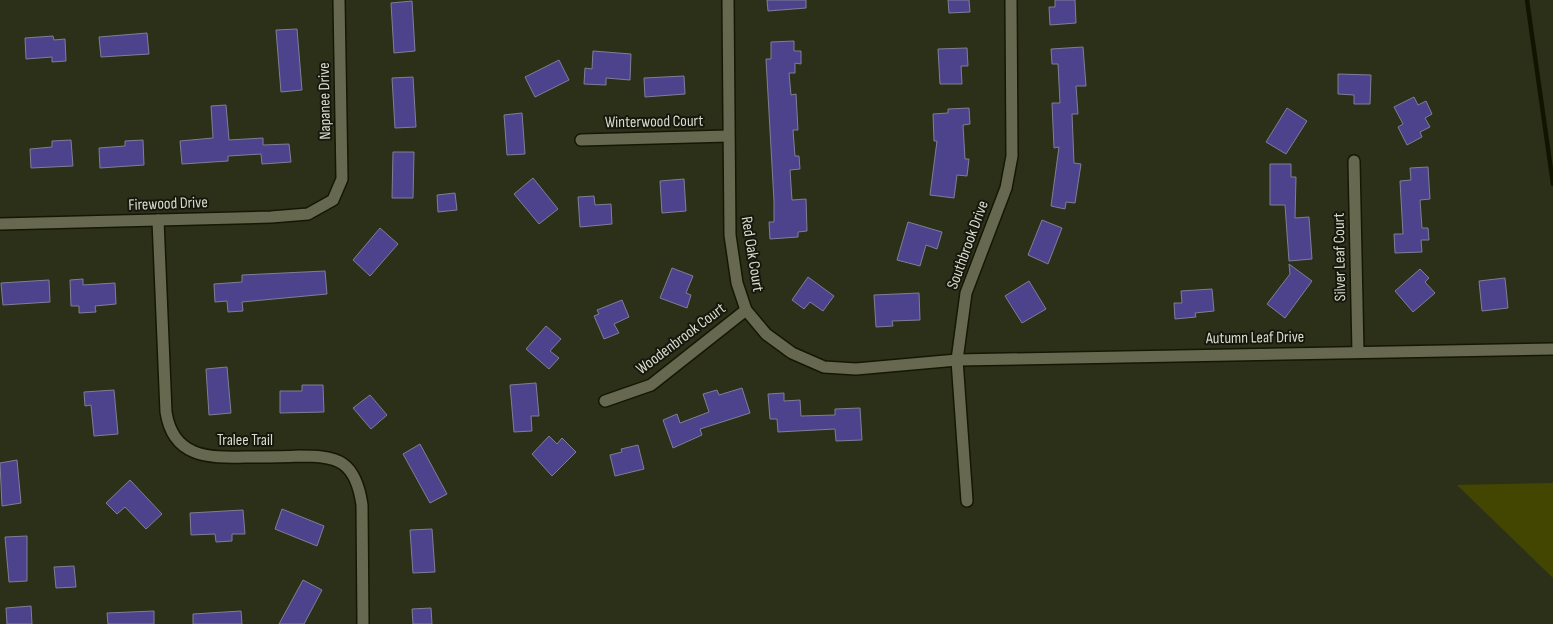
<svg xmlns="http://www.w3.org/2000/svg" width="1553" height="624" font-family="'Sofia Sans Condensed',sans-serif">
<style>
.green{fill:#424601}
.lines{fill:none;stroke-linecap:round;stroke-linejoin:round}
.stream{stroke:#131400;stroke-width:4.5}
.building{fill:#4d438c;stroke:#7e7e97}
.minor-casing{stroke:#161703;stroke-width:14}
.minor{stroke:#666950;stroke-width:11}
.labels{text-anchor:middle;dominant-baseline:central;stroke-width:4;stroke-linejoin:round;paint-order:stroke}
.street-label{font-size:16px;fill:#d9dbcd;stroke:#16170d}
</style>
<rect width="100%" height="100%" fill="#2d3019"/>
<!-- green -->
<polygon class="green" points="1553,483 1553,578 1457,485"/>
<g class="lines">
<!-- stream -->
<polyline class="stream" points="1527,0 1553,184"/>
</g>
<!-- building -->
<g class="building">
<polygon points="767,0 806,0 806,8 768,11"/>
<polygon points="948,0 969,0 970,12 949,13"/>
<polygon points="1055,0 1075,0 1076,23 1050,25 1049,7 1055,7"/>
<polygon points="412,1 415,51 394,53 391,3"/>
<polygon points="297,29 302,90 281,92 276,30"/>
<polygon points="147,33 149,54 101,57 99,37"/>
<polygon points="53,36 54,40 65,39 66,61 52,62 52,57 26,59 25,38"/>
<polygon points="794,41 794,51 801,51 801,64 795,63 795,73 789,73 791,95 796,94 798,130 793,130 795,156 799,156 800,169 790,170 792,200 806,199 807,231 798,232 798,237 770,239 769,222 774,222 774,201 766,59 771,59 771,42"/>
<polygon points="1083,47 1086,86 1076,86 1078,114 1072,114 1074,163 1081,164 1075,203 1066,202 1065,209 1051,206 1059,147 1054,148 1052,103 1060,103 1058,64 1052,64 1051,49"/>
<polygon points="967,48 968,66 961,66 962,84 940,84 938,49"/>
<polygon points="593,51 631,54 630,80 606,78 606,85 584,84 585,68 592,69"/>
<polygon points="559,60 569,80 535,97 525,77"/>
<polygon points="1338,74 1371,75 1370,104 1354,104 1354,95 1338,94"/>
<polygon points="684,76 685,94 645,97 644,78"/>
<polygon points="413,77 416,127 395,128 392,78"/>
<polygon points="1414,97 1418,105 1426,101 1432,114 1425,118 1430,127 1420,132 1422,137 1407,145 1398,127 1403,124 1394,107"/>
<polygon points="226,105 229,140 263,138 263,145 289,144 291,162 262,164 261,154 228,156 228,161 182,164 180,141 213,138 211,106"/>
<polygon points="969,108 970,124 963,125 965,159 969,159 967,176 957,175 954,198 930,195 937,141 934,141 933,114 948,113 948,109"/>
<polygon points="1287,108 1307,121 1286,154 1266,142"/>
<polygon points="522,113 525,154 507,155 504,115"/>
<polygon points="71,140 73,166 31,168 30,149 52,147 52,141"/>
<polygon points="143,140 144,165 100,168 99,148 125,146 125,141"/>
<polygon points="393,152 414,152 413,198 392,198"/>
<polygon points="1270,164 1291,164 1291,177 1296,177 1295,218 1309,217 1312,259 1289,261 1285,205 1270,205"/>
<polygon points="1428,167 1430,199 1420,200 1422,228 1428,228 1429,240 1421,240 1422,252 1395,253 1394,234 1403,234 1400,181 1411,180 1410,168"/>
<polygon points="533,178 558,209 539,224 514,194"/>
<polygon points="684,179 686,211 662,213 660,181"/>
<polygon points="455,193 457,210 438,212 437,195"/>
<polygon points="594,196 595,205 611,204 612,224 580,227 578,197"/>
<polygon points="1042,220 1062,228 1048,264 1028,255"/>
<polygon points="908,222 942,232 937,249 926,245 920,266 897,260"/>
<polygon points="380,228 398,244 370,276 353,260"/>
<polygon points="1289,264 1312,281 1285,318 1267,304 1290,274"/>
<polygon points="672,268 693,276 686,293 691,295 687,308 660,298"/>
<polygon points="1420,269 1429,278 1425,282 1435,293 1413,312 1395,291"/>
<polygon points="325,271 327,294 242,302 243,311 228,312 227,301 215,302 214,284 242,282 242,275"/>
<polygon points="808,277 834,296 823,311 810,302 804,309 792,300"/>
<polygon points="1505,278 1508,308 1482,311 1479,281"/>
<polygon points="83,279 83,285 115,283 116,304 95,306 96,312 79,313 79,306 71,306 70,280"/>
<polygon points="49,280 50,302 3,305 1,283"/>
<polygon points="1029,281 1046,309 1022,323 1005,296"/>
<polygon points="1212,289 1214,311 1195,313 1196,317 1175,319 1174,303 1182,303 1181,291"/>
<polygon points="919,293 920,320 892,321 893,326 876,327 874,295"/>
<polygon points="622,300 629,317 614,324 619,333 604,339 594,316 599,314 597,310"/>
<polygon points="546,326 561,339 550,351 559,358 549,369 526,349"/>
<polygon points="227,367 231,413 209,415 206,369"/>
<polygon points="536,383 539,416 531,416 532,431 514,432 510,385"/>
<polygon points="302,385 323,385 324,412 280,413 280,391 302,391"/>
<polygon points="742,388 750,413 700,429 702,435 673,448 663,420 677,414 680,423 709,412 703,394 717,390 719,395"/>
<polygon points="114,390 118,434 94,436 91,405 85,406 84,392"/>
<polygon points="784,393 784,401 800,400 801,416 835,415 835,409 860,408 862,440 836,441 835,429 778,432 777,419 770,419 768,394"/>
<polygon points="370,395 387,415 371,429 353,408"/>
<polygon points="549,436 557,444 562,438 576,452 552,476 532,454"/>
<polygon points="420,444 447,494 430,503 403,454"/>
<polygon points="638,445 644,469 615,476 610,455 622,452 621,449"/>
<polygon points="17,460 21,503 2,506 0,463"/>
<polygon points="130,480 162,514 146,529 125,507 117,514 106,503"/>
<polygon points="282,509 324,526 317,546 275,529"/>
<polygon points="243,510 245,534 232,534 232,541 216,542 215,534 191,535 190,513"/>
<polygon points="432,529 435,572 413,573 410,530"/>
<polygon points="27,536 27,581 9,582 5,537"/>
<polygon points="74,566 76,587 56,588 54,567"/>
<polygon points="303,580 322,590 304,624 279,624"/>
<polygon points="31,606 32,624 7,624 6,608"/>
<polygon points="431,608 432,624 413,624 412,609"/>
<polygon points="154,611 154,624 108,624 107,613"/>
<polygon points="241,611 242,624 193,624 193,614"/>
</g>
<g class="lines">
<!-- minor casing -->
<g class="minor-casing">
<g id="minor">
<polyline points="728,0 730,235 737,283 746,310 766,334 792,353 824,367 856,369 957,360 1553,349"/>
<polyline points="581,140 728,136"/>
<polyline points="1354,161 1358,352"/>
<path d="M158,220L166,412C173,457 207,458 245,457C263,457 281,457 299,456C312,456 332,456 343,464C356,473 360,491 362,505L363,624"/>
<polyline points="0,224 271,217 308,214 333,200 342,179 339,0"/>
<polyline points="605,401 651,385 746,310"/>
<polyline points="967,501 957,360 966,293 1006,188 1012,156 1011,0"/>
</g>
</g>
<!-- minor -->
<use href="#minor" class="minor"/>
</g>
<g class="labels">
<!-- street labels -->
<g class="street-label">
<text transform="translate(325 101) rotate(-91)">Napanee Drive</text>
<text transform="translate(654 122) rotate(-1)">Winterwood Court</text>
<text transform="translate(168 204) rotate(-2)">Firewood Drive</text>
<text transform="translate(968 245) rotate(-70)">Southbrook Drive</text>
<text transform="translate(752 254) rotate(81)">Red Oak Court</text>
<text transform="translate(1340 257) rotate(-91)">Silver Leaf Court</text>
<text transform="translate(1255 338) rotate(-1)">Autumn Leaf Drive</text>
<text transform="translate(681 339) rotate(-37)">Woodenbrook Court</text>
<text x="245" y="440">Tralee Trail</text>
</g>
</g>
</svg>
